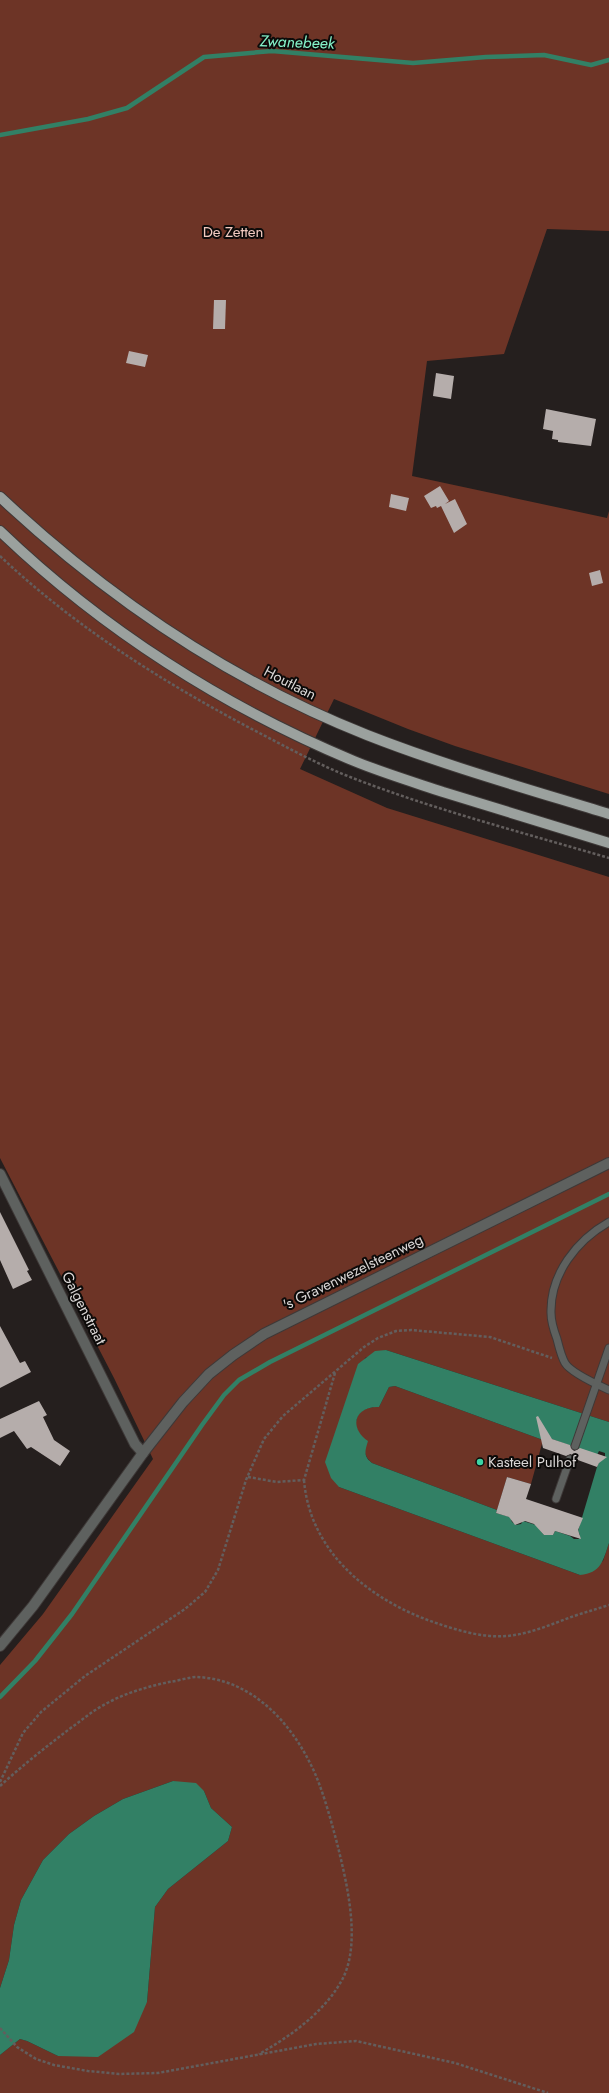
<svg xmlns="http://www.w3.org/2000/svg" width="609" height="2093" font-family="Jost,sans-serif">
<style>
.green{fill:#6d3426}
.water{fill:#328065;fill-rule:evenodd}
.lines{fill:none;stroke-linecap:round;stroke-linejoin:round}
.stream{stroke:#328065;stroke-width:4.5}
.building{fill:#b5adab}
.service-casing{stroke:#3e3938;stroke-width:9}
.minor-casing{stroke:#3e3938;stroke-width:12}
.tertiary-casing{stroke:#3e3938;stroke-width:12}
.primary-casing{stroke:#3e3938;stroke-width:12}
.path{stroke:#635e5d;stroke-width:2.5;stroke-dasharray:3 2;stroke-linecap:butt}
.service{stroke:#5e615f;stroke-width:7}
.minor{stroke:#5e615f;stroke-width:10}
.tertiary{stroke:#5e615f;stroke-width:10}
.primary{stroke:#9ba19e;stroke-width:10}
.poi-dot{fill:#3cd4a4;stroke:#0c0a09;stroke-width:1.5}
.labels{text-anchor:middle;dominant-baseline:central;stroke-width:4;stroke-linejoin:round;paint-order:stroke}
.park-label{font-size:15px;fill:#f2cac0;stroke:#0c0a09}
.street-label{font-size:15px;fill:#dad6d5;stroke:#0c0a09}
.poi-label{font-size:15px;fill:#dad6d5;stroke:#0c0a09;text-anchor:start}
.water-label{font-size:16px;font-style:italic;fill:#84f1c8;stroke:#0c0a09}
</style>
<rect width="100%" height="100%" fill="#251f1e"/>
<!-- green -->
<g class="green">
<polygon points="0,0 609,0 609,231 547,229 504,354 427,361 412,476 607,518 609,511 609,794 455,746 408,729 334,699 300,769 387,808 609,877 609,1422 386,1350 365,1358 339,1487 580,1575 603,1561 609,1543 609,2093 0,2093 0,2055 20,2039 27,2041 58,2056 147,2002 155,1907 168,1889 228,1841 232,1827 211,1808 204,1791 173,1781 123,1799 94,1816 69,1834 43,1860 21,1900 14,1925 9,1960 0,1988 0,1665 43,1614 153,1459 114,1378 0,1158"/>
<path d="M395,1386L543,1440L531,1484L507,1477L497,1510L372,1463C364,1457 364,1448 361,1438C360,1434 357,1430 356,1426C355,1411 367,1406 379,1407L389,1387Z"/>
</g>
<!-- water -->
<g class="water">
<path d="M386,1350L609,1422V1543C603,1561 601,1573 580,1575L339,1487L331,1478L325,1462L358,1364L375,1351ZM395,1386L543,1440L547,1432L549,1438L597,1455L599,1451L605,1453V1458L600,1460L597,1467L578,1531L580,1535L579,1539H574L570,1536L555,1531L553,1535H544L539,1529V1526L523,1521L521,1524L516,1525L512,1522L510,1517L496,1513L497,1510L372,1463C363,1456 365,1451 368,1441C348,1427 355,1406 379,1407L389,1387Z"/>
<polygon points="173,1781 196,1783 204,1791 211,1808 232,1827 228,1841 168,1889 155,1907 147,2002 134,2032 98,2057 58,2056 27,2041 20,2039 0,2055 0,1988 9,1960 14,1925 21,1900 43,1860 69,1834 94,1816 123,1799"/>
</g>
<g class="lines">
<!-- stream -->
<g class="stream">
<polyline points="0,135 88,119 127,108 204,57 272,51 413,63 486,57 544,55 591,65 609,60"/>
<polyline points="0,1697 35,1661 72,1614 202,1425 224,1395 239,1380 270,1362 609,1194"/>
</g>
</g>
<!-- building -->
<g class="building">
<polygon points="214,300 226,300 225,329 213,329"/>
<polygon points="129,351 148,355 145,367 126,363"/>
<polygon points="436,373 454,376 451,399 433,396"/>
<polygon points="546,409 596,419 591,446 558,442 558,440 552,439 553,431 543,429"/>
<polygon points="440,486 449,501 445,504 455,499 467,524 454,533 441,506 437,508 436,506 431,508 424,496"/>
<polygon points="391,494 409,498 406,511 389,507"/>
<polygon points="600,570 603,583 592,586 589,573"/>
<polygon points="0,1212 29,1270 27,1271 32,1280 13,1289 0,1260"/>
<polygon points="0,1326 20,1363 25,1361 31,1372 0,1388"/>
<polygon points="39,1401 47,1415 43,1417 54,1440 70,1451 60,1466 31,1447 27,1449 14,1431 0,1438 0,1419"/>
<polygon points="538,1416 552,1439 570,1445 574,1451 580,1448 607,1457 599,1463 597,1467 575,1459 571,1454 566,1456 543,1448 536,1417"/>
<polygon points="507,1477 531,1484 526,1499 583,1518 578,1530 581,1539 555,1531 553,1535 544,1535 534,1524 525,1521 515,1525 509,1517 496,1513"/>
</g>
<g class="lines">
<!-- service casing -->
<g class="service-casing">
<g id="service">
<path d="M609,1222C577,1240 550,1274 551,1313C551,1322 554,1331 557,1339C559,1347 561,1356 565,1363C571,1373 598,1385 609,1390"/>
<polyline points="575,1446 609,1348"/>
<polyline points="556,1499 570,1459"/>
</g>
</g>
<!-- minor casing -->
<g class="minor-casing">
<polyline id="minor" points="0,1174 135,1444 143,1453"/>
</g>
<!-- tertiary casing -->
<g class="tertiary-casing">
<polyline id="tertiary" points="0,1646 33,1606 143,1453 183,1402 209,1374 233,1355 264,1334 609,1163"/>
</g>
<!-- primary casing -->
<g class="primary-casing">
<g id="primary">
<path d="M0,497C107,597 230,681 367,735C446,766 528,789 609,814"/>
<path d="M0,531C102,629 224,707 354,761C383,773 413,782 443,792C498,809 553,826 609,843"/>
</g>
</g>
<!-- path -->
<g class="path">
<path d="M0,556C73,625 158,679 246,726C279,743 311,761 345,775C431,809 521,832 609,858"/>
<polyline points="248,1477 277,1482 304,1480 335,1373"/>
<path d="M304,1480C310,1554 372,1602 439,1624C460,1631 484,1638 507,1636C530,1634 552,1624 574,1616C586,1612 597,1609 609,1605"/>
<polyline points="0,1782 23,1733 41,1712 85,1676 185,1609 205,1592 218,1570 246,1480 264,1439 283,1416 364,1347 378,1338 396,1331 411,1330 490,1337 552,1358"/>
<path d="M0,1786C23,1765 47,1746 72,1727C82,1720 91,1712 102,1706C122,1694 146,1687 169,1682C178,1681 189,1677 197,1677C250,1679 289,1720 311,1765C322,1786 332,1824 338,1847C347,1884 361,1942 343,1978C326,2011 291,2036 259,2054"/>
<polyline points="0,2028 17,2047 36,2059 54,2065 88,2071 119,2074 158,2073 316,2044 356,2041 455,2063 548,2093"/>
</g>
<!-- service -->
<use href="#service" class="service"/>
<!-- minor -->
<use href="#minor" class="minor"/>
<!-- tertiary -->
<use href="#tertiary" class="tertiary"/>
<!-- primary -->
<use href="#primary" class="primary"/>
</g>
<!-- markers -->
<circle class="poi-dot" cx="480" cy="1462" r="4"/>
<g class="labels">
<!-- park labels -->
<g class="park-label">
<text x="233" y="232">De Zetten</text>
</g>
<!-- street labels -->
<g class="street-label">
<text transform="translate(290 683) rotate(27)">Houtlaan</text>
<text transform="translate(353 1272) rotate(-26)">'s Gravenwezelsteenweg</text>
<text transform="translate(84 1308) rotate(63)">Galgenstraat</text>
</g>
<!-- poi labels -->
<g class="poi-label">
<text x="488" y="1462">Kasteel Pulhof</text>
</g>
<!-- water labels -->
<g class="water-label">
<text transform="translate(297 42) rotate(2)">Zwanebeek</text>
</g>
</g>
</svg>
